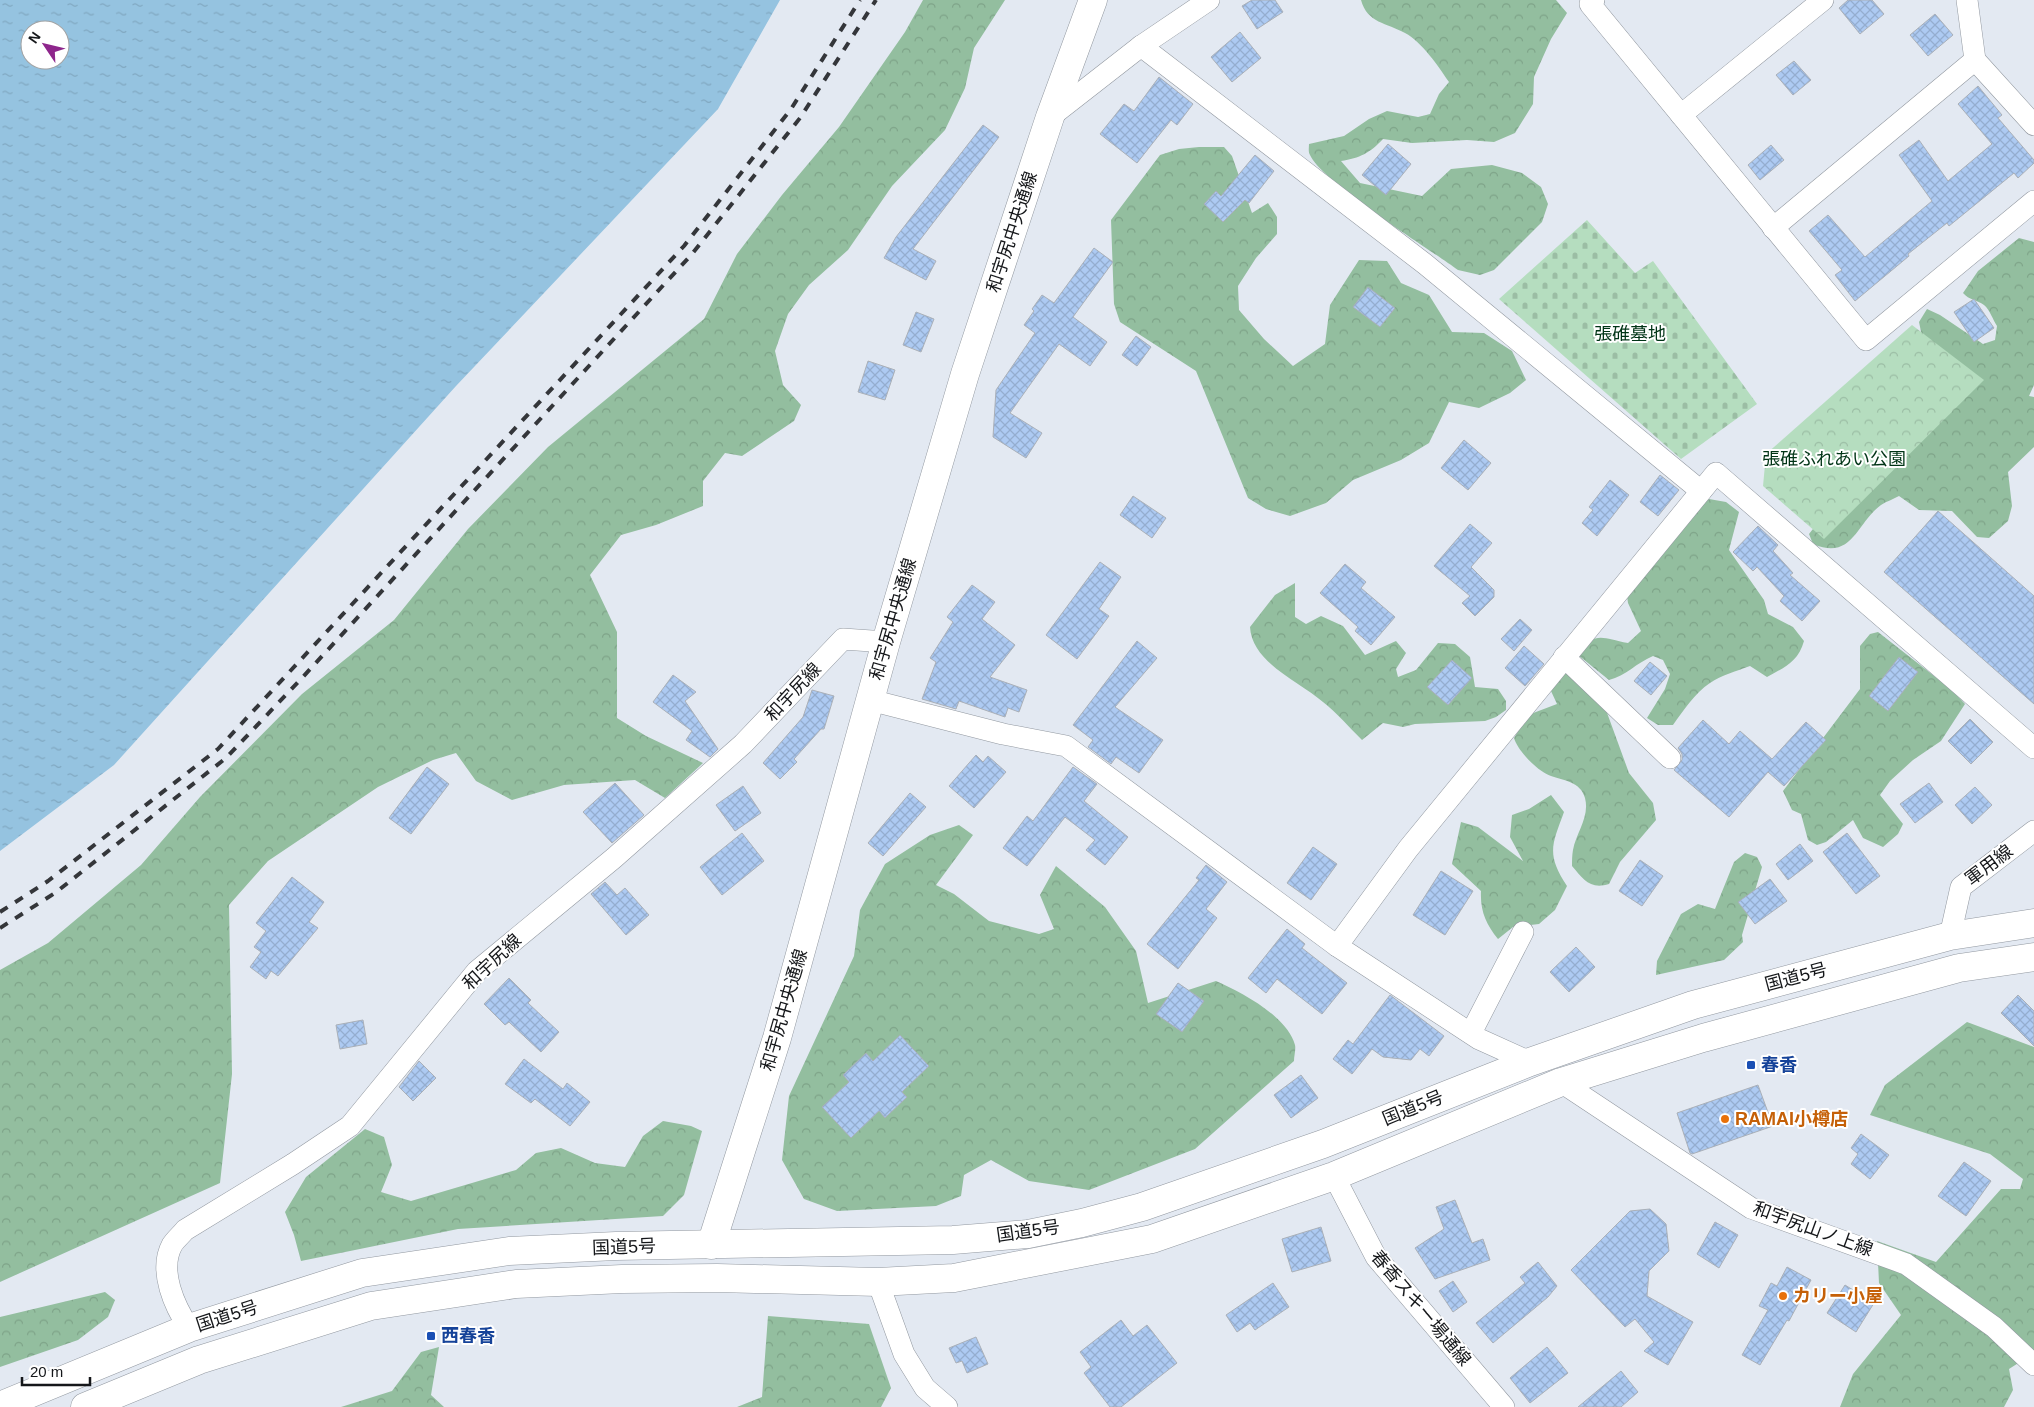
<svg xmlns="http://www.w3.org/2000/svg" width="2034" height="1407" font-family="Arial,'Noto Sans JP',sans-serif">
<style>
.forest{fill:url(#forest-crowns)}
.cemetery{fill:url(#cemetery-stones)}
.park{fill:url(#park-crowns)}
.water{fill:url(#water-ripples);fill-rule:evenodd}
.building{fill:url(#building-cross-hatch);stroke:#aab0b8}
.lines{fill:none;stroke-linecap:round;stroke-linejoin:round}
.street-casing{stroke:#9298a0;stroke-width:22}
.secondary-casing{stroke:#9298a0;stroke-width:29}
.highway-casing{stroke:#9298a0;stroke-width:29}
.street{stroke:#fff;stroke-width:21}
.secondary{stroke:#fff;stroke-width:28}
.highway{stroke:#fff;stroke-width:28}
.rail{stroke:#34363a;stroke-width:4;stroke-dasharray:9 9;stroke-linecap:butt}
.transit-dot{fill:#1a4fb4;stroke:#fff;stroke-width:2}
.food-dot{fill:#e8710a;stroke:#fff;stroke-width:2}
.labels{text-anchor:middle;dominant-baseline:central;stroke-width:4;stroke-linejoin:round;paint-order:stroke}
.street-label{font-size:18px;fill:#15171a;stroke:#fff}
.park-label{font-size:18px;fill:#003416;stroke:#fff}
.transit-label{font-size:18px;font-weight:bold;fill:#164399;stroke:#fff;text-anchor:start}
.food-label{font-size:18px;font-weight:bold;fill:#c56008;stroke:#fff;text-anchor:start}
</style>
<defs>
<pattern id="forest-crowns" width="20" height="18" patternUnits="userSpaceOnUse" patternTransform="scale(1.25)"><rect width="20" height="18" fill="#93be9f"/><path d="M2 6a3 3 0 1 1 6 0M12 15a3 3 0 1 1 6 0" fill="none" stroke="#7ea388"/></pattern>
<pattern id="cemetery-stones" width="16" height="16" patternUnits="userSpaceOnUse" patternTransform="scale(1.25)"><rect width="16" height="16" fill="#b5ddbf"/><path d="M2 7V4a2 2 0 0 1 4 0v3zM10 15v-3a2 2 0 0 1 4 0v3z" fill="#9bbda4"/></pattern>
<pattern id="park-crowns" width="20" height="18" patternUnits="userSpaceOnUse" patternTransform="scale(1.25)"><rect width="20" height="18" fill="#b5ddbf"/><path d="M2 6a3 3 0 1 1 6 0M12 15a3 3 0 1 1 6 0" fill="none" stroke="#9bbda4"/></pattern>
<pattern id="water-ripples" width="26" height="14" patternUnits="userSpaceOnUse" patternTransform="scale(1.25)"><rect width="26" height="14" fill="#95c3e0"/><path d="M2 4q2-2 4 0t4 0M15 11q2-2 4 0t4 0" fill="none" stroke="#80a7c0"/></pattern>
<pattern id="building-cross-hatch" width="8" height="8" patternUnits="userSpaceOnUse" patternTransform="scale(1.25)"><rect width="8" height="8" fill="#adcaf2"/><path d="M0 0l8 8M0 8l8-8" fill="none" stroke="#94adcf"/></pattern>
</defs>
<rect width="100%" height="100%" fill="#e3e9f2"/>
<!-- forest -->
<g class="forest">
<polygon points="923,0 1005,0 974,48 965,88 945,130 892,186 848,250 809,285 788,314 775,351 783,385 801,405 794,421 742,456 725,453 703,481 703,506 656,525 621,535 590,575 617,632 617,718 646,736 703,763 665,798 635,780 564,785 512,800 476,781 456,753 433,760 378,787 268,861 229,905 232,1074 220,1183 0,1282 0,970 48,943 141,865 200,797 302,694 394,620 468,529 548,447 704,319 737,254 782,195 839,127 905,32"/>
<path d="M1361,0H1556L1567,13L1551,39L1534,77L1533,104L1515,133L1494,142L1467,140L1412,143L1383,139C1370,153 1360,158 1341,161L1360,183L1422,196L1451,169L1492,165L1522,173L1541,187L1548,204L1542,222L1494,270L1480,275L1458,270C1428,248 1323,183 1310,155C1308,152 1309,147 1309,144L1344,136L1369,119L1387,111L1418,117L1430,114L1439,94L1449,82C1438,66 1422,42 1405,33C1387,23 1367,23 1361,0Z"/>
<polygon points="1199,147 1224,147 1232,156 1252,213 1268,203 1277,217 1277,234 1256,258 1238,286 1239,310 1264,339 1293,366 1325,344 1330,305 1359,260 1387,261 1401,283 1429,295 1452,332 1484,333 1512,351 1526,380 1510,393 1479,408 1449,402 1429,443 1401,460 1353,480 1326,503 1290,516 1266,509 1248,498 1196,371 1120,322 1114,304 1111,220 1160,155 1179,149"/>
<path d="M2019,238L2034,242V385L2029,396L2034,397V447L2008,472L2012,506L2008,521L1989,538L1977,537L1952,511L1919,510L1899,496C1894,499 1887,501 1881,505C1856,523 1853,561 1813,544L1809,534L1824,515L1925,351L1919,322L1927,309L1940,315L1983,344L1995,340L1997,326C1993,320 1990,310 1984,305C1977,300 1969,300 1963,293L1978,271Z"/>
<path d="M1709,499L1726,502L1739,512L1729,550L1764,600L1768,614L1793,627L1804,641C1798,662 1785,667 1767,677L1750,666C1737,671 1721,675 1710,683C1695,693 1683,711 1673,725H1658L1647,718L1665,689L1670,674L1663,660L1653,656C1636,663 1626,676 1609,680L1578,655C1595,630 1601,638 1628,643L1641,631L1628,603L1626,589L1687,517Z"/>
<path d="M1295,583V617L1306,624L1321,616L1343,626L1365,655L1396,641L1406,653L1396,669L1398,677L1416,670L1438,643L1455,644L1470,657L1475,687L1498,689L1506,701V710L1496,717L1485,721L1415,724L1403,727L1383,723L1362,740C1349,727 1337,713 1323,702C1299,681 1252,663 1250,627L1275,595Z"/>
<polygon points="1878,632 1952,690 1965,704 1941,741 1913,760 1890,781 1880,795 1903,824 1898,834 1883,847 1863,838 1853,820 1826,842 1817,845 1808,840 1801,814 1792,810 1783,791 1860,689 1860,646 1870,634"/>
<path d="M1568,672L1606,710L1629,773L1653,803L1656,820L1620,862L1609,884C1590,890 1583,879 1572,866C1572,861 1572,855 1573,850C1576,833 1590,817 1585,798C1581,782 1563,780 1551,776C1537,771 1518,751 1514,738L1528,715L1557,704L1551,691L1559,676Z"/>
<path d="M1551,795L1564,812C1552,845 1546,854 1567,886L1555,910L1539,924L1513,927L1498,939C1486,924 1480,911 1481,891L1452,864L1461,822L1478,827L1523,861L1510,837L1512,815L1529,809Z"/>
<path d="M959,825L973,835L936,885L954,894L989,921L1039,934L1054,929L1040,895L1056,866L1105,907L1136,951L1148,1003L1216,981C1241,992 1287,1016 1295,1045C1296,1049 1294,1056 1294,1061L1195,1149L1089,1190L1029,1181L991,1160L964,1175L961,1196L936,1206L837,1211L804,1199L782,1160L789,1096L854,956L860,910L885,864L930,835Z"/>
<polygon points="1745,853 1757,857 1762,867 1742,935 1743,942 1724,960 1656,975 1657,961 1681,914 1698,904 1715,909 1734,862"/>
<polygon points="1967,1022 2034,1047 2034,1353 2009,1369 2013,1390 2004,1407 1840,1407 1853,1374 1901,1315 1879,1283 1877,1241 1936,1262 2001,1189 2020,1189 2023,1179 1990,1154 1870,1115 1885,1085"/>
<polygon points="663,1121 691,1126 702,1131 684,1195 663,1216 458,1229 301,1261 294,1235 285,1212 306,1177 365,1129 384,1137 392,1165 381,1192 411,1201 516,1170 536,1153 561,1148 595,1163 625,1167 643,1136"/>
<polygon points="105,1292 115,1300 108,1317 78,1340 0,1367 0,1317"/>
<polygon points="768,1316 869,1324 891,1388 881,1407 737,1407 762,1397"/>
<polygon points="439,1347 431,1395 444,1407 341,1407 392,1391 421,1352"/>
</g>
<!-- cemetery -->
<polygon class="cemetery" points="1587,220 1635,273 1653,261 1757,404 1681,459 1499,299"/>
<!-- park -->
<polygon class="park" points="1912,325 1984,380 1824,539 1763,486 1766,454"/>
<!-- water -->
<path class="water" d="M0,0H780L718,109L456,386L114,765L0,851ZM30,30H60V60H30Z"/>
<!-- building -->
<g class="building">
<polygon points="1252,0 1275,0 1283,12 1257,29 1242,6"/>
<polygon points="1848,0 1872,0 1884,14 1860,34 1839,8"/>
<polygon points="1935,14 1953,35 1928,56 1910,35"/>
<polygon points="1240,32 1261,58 1232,82 1211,57"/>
<polygon points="1794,61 1811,80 1793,95 1776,75"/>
<polygon points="1159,77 1193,104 1177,125 1171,120 1137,163 1100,134 1124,104 1134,111"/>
<polygon points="1978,86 2002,115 1998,118 2034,160 2034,163 2018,178 2014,173 1949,226 1947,223 1908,254 1909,256 1855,301 1835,275 1842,270 1809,231 1828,215 1865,257 1932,201 1899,155 1919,140 1948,181 1992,144 1958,104"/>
<polygon points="983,125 999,137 913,249 936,261 926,280 884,258 896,237"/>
<polygon points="1388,144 1411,164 1386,195 1362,175"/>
<polygon points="1771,145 1784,160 1760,180 1748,165"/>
<polygon points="1255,155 1274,171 1249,203 1245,200 1223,222 1204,204 1216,191 1221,196"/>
<polygon points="1094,248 1113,262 1073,317 1107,342 1090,366 1059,344 1010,413 1042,433 1026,458 993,437 996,390 1035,333 1024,325 1034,311 1032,309 1042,295 1054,303"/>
<polygon points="1368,287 1395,308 1380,327 1353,307"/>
<polygon points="1974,299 1994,328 1974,342 1954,312"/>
<polygon points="916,312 934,319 921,352 903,345"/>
<polygon points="1136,336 1151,347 1137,366 1122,355"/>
<polygon points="868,361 895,370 885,400 858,392"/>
<polygon points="1464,440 1491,463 1468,490 1441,468"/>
<polygon points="1660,475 1679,490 1658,516 1640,502"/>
<polygon points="1610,480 1629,495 1597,536 1582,523 1593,510 1589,507"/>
<polygon points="1133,496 1166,518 1152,538 1120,515"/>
<polygon points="1938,511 2034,596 2034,704 1884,572"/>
<polygon points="1470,524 1492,543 1471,567 1494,590 1494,597 1475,616 1462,603 1470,596 1434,566"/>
<polygon points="1758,526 1778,545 1773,551 1793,573 1790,575 1820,601 1802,621 1780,601 1784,596 1757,567 1753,571 1733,552"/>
<polygon points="1100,562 1121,577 1099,609 1109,616 1077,659 1046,635"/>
<polygon points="1345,564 1366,582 1361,588 1395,617 1371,645 1355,631 1358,627 1320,593"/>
<polygon points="972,585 995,602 982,619 1015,645 990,677 1027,690 1019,712 1008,708 1005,717 959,701 956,709 922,699 936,662 930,658 953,622 947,617"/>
<polygon points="1520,619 1532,630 1514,651 1501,639"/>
<polygon points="1137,641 1157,658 1115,707 1163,740 1139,773 1116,757 1111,764 1088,747 1093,740 1073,725"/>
<polygon points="1524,646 1544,664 1525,686 1505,668"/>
<polygon points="1899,657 1918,672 1888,711 1869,696"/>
<polygon points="1452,660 1472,678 1448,705 1427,687"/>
<polygon points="1650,662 1667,676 1651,695 1634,681"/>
<polygon points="673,675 696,692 685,701 718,749 710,757 686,740 692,731 653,702"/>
<polygon points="812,690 834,696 824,729 821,729 794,759 797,762 780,779 763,763 803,717"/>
<polygon points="1970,719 1993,742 1971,764 1948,741"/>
<polygon points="1703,720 1729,744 1740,731 1772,759 1806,722 1826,740 1784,786 1768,772 1729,817 1674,770 1682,760 1682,754 1678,748"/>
<polygon points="976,755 983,762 988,756 1006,772 974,808 949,786"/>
<polygon points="427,767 449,784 411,834 389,818"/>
<polygon points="1073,767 1097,784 1084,801 1128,837 1105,865 1086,850 1095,840 1065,817 1027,866 1003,848 1027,816 1033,821"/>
<polygon points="615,783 644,815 612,843 583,812"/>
<polygon points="1929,783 1943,802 1915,823 1900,804"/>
<polygon points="743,786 761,813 735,831 716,805"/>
<polygon points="1975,787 1992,805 1972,824 1955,805"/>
<polygon points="910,793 926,807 883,856 868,843"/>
<polygon points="742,833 764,861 722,895 700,867"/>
<polygon points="1847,833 1880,876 1856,894 1823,852"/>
<polygon points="1800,844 1813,861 1788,880 1776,864"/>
<polygon points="1313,847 1337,864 1311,900 1287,883"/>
<polygon points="1640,860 1663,876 1642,906 1619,891"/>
<polygon points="1206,865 1227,882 1206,909 1217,918 1178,969 1147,944 1199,880 1196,878"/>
<polygon points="1441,871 1473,891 1445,935 1413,915"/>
<polygon points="292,877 324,902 309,922 318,928 278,976 271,971 266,979 250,967 261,952 254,947 266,931 256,923"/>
<polygon points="1770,879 1787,901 1755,924 1738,902"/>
<polygon points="605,882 617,895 625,888 649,915 626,935 591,894"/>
<polygon points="1287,929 1305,944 1302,948 1347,983 1322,1014 1277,979 1266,993 1248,978"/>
<polygon points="1576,947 1595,967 1569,992 1550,972"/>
<polygon points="509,978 531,1000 528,1003 559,1032 541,1052 509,1022 505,1025 484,1004"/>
<polygon points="1178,983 1204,1001 1182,1032 1156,1014"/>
<polygon points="1390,995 1444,1036 1429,1056 1420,1049 1411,1060 1383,1057 1372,1049 1352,1074 1333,1059 1348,1040 1353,1044"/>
<polygon points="2018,995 2034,1011 2034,1046 2001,1013"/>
<polygon points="363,1020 367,1044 340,1049 336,1025"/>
<polygon points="900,1035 929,1066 902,1092 907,1097 885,1118 879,1111 851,1138 822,1107 849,1082 843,1075 866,1053 873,1061"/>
<polygon points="524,1059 563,1089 567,1083 590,1102 570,1126 535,1099 531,1103 505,1084"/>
<polygon points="419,1061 436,1078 413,1101 399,1087"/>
<polygon points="1301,1075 1318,1098 1291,1118 1274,1095"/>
<polygon points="1758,1085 1773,1126 1692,1154 1690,1153 1677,1113"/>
<polygon points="1861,1134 1889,1155 1870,1179 1851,1164 1858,1154 1851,1148"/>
<polygon points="1964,1162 1991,1181 1966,1216 1938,1196"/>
<polygon points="1455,1200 1472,1243 1483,1239 1490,1260 1435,1279 1415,1248 1444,1229 1436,1207"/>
<polygon points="1650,1209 1666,1224 1669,1251 1649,1271 1647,1296 1693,1322 1668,1365 1644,1351 1654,1342 1635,1319 1625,1327 1571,1270 1630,1211"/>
<polygon points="1715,1222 1738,1235 1719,1268 1697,1254"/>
<polygon points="1321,1227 1331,1261 1292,1272 1282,1239"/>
<polygon points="1538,1262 1557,1286 1548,1297 1493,1343 1476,1323 1525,1283 1520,1277"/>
<polygon points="1787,1267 1811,1280 1789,1321 1787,1320 1760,1365 1742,1355 1768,1310 1759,1306 1771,1283 1777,1286"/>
<polygon points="1453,1281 1467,1302 1453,1312 1439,1291"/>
<polygon points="1273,1283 1289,1307 1255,1330 1250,1323 1237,1332 1226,1315"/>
<polygon points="1845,1285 1874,1303 1856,1332 1827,1313"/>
<polygon points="1121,1320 1133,1336 1147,1325 1177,1363 1121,1407 1110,1407 1084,1373 1091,1367 1080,1352"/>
<polygon points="976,1337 988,1364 967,1373 962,1361 956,1363 949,1348"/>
<polygon points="1547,1347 1568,1373 1530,1403 1510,1378"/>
<polygon points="1621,1371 1638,1392 1621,1407 1578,1407"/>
</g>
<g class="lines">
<!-- street casing -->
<g class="street-casing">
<g id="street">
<polyline points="1594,0 1590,4 1866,340 2034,201"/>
<polyline points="1967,0 1975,60 2034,125"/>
<polyline points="1141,46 1425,264 1701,491"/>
<polyline points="1681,115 1823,0"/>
<polyline points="1050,117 1141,46 1209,0"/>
<polyline points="1773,228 1975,60"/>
<polyline points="1564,657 1670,758"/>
<polyline points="870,700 1003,734 1066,746 1337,946 1479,1039 1530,1062"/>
<polyline points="1950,936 1961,887 2034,831"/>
<polyline points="1337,946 1408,849 1716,473 2034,748"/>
<polyline points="1471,1033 1523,932"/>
<polyline points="1561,1082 1751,1208 1906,1264 1994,1327 2034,1365"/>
<polyline points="1334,1176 1376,1257 1504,1407"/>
<polyline points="878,1282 904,1354 925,1388 947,1407"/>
<path d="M189,1328C175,1307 158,1271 172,1245C175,1240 181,1235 185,1230L293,1164L350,1126L477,971L614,858L743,744L843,639L886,642"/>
</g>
</g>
<!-- secondary casing -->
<g class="secondary-casing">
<polyline id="secondary" points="711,1245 777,1038 886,642 965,374 1050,117 1093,0"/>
</g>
<!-- highway casing -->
<g class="highway-casing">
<g id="highway">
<polyline points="0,1406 189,1328 362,1273 509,1251 616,1246 953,1240 1028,1234 1082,1223 1142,1207 1323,1144 1530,1062 1693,1005 1950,936 2034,923"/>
<polyline points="85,1407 199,1360 371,1306 516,1284 622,1279 717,1278 878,1282 954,1278 1152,1239 1334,1176 1561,1082 1703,1038 1959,968 2034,957"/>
</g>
</g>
<!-- street -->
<use href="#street" class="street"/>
<!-- secondary -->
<use href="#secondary" class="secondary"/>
<!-- highway -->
<use href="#highway" class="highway"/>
<!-- rail -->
<g class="rail">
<polyline points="0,912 48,881 218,749 684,246 791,109 860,0"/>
<polyline points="0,928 55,893 226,758 301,679 692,254 800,118 876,0"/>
</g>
</g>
<!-- markers -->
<g class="transit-dot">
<rect x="1746" y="1060" width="10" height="10" rx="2.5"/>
<rect x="426" y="1331" width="10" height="10" rx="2.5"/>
</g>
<g class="food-dot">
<circle cx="1725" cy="1119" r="5"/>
<circle cx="1783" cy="1296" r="5"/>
</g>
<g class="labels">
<!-- street labels -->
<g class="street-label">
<text transform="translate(1012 232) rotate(-72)">和宇尻中央通線</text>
<text transform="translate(893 619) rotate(-74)">和宇尻中央通線</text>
<text transform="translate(793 692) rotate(-47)">和宇尻線</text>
<text transform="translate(1989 865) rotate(-37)">軍用線</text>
<text transform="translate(492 962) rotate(-43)">和宇尻線</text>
<text transform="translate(1796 977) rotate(-15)">国道5号</text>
<text transform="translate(784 1010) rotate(-74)">和宇尻中央通線</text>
<text transform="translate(1413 1108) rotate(-22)">国道5号</text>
<text transform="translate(1813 1229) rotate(20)">和宇尻山ノ上線</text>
<text transform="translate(1028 1231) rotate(-8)">国道5号</text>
<text transform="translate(624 1247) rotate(-2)">国道5号</text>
<text transform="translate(1421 1308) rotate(50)">春香スキー場通線</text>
<text transform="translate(227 1316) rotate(-18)">国道5号</text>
</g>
<!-- park labels -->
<g class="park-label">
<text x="1630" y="334">張碓墓地</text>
<text x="1834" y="459">張碓ふれあい公園</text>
</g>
<!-- transit labels -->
<g class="transit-label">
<text x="1761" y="1065">春香</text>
<text x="441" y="1336">西春香</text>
</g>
<!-- food labels -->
<g class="food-label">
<text x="1735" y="1119">RAMAI小樽店</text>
<text x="1793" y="1296">カリー小屋</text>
</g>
</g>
<!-- north arrow -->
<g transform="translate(45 45) rotate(305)"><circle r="24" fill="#ffffff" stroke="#a1a2a3"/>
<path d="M0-4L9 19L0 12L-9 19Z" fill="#8e268c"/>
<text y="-8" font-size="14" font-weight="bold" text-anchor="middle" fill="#15171a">N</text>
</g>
<!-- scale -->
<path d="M22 1377v8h68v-8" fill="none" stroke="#15171a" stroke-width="2.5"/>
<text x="30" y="1377" font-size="15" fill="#15171a" stroke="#ffffff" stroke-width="4" paint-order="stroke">20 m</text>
</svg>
